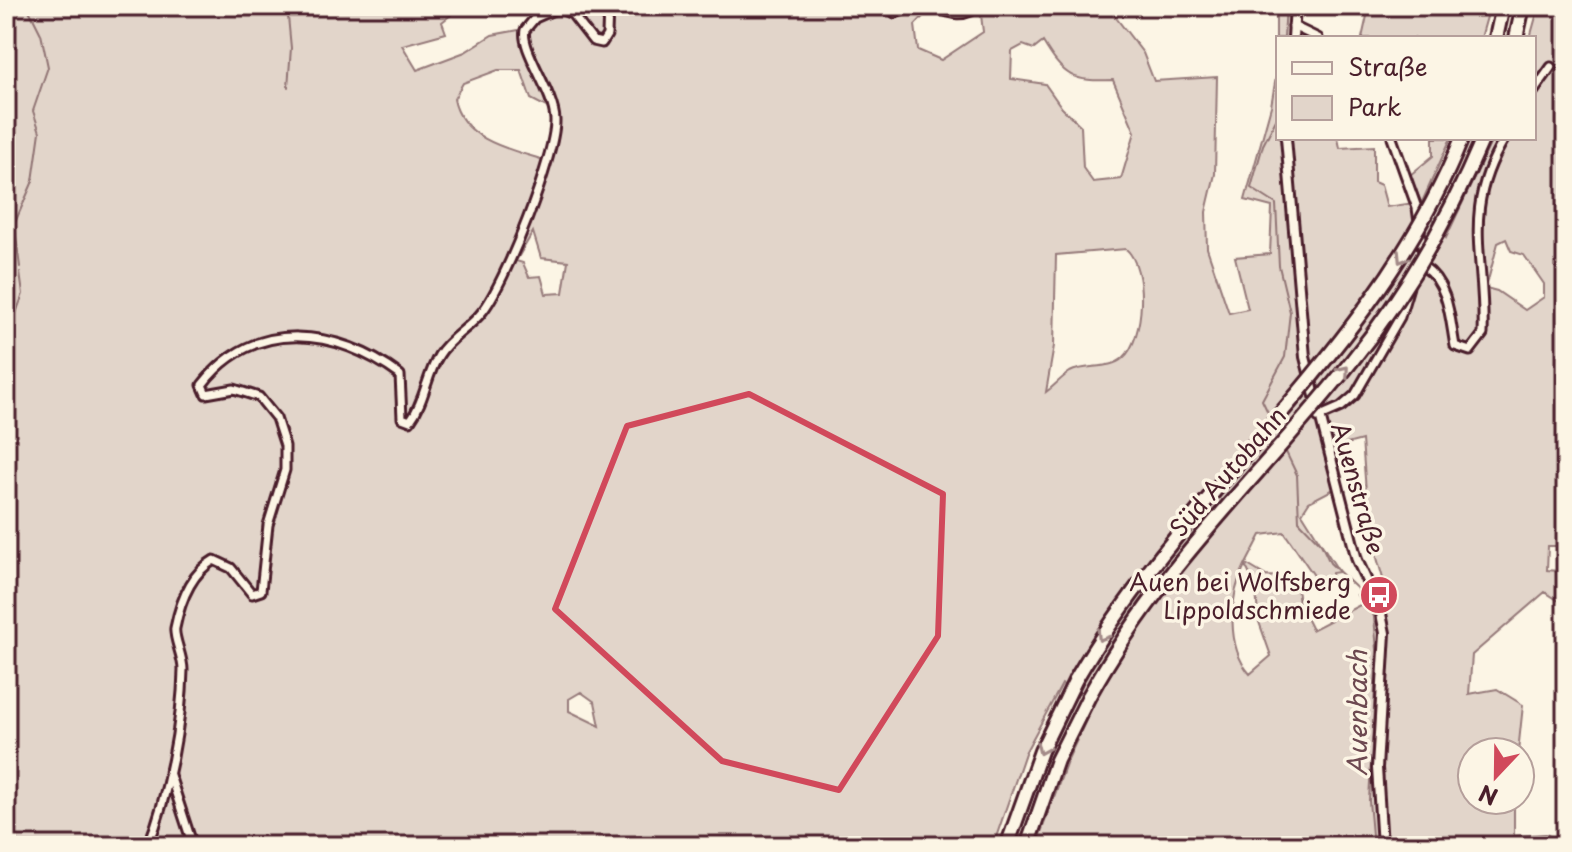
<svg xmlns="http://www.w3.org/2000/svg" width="1572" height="852" font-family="'Playpen Sans',sans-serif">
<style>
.green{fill:#e2d5ca;stroke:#967a7a;stroke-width:2;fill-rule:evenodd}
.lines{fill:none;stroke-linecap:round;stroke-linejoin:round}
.stream{stroke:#917474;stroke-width:2}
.minor-casing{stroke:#4a1f2b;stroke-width:13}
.tertiary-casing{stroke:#4a1f2b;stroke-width:14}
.motorway-casing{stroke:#4a1f2b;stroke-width:18}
.minor{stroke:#fcf5e5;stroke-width:7}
.tertiary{stroke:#fcf5e5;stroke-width:8}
.motorway{stroke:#fcf5e5;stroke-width:12}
.motorway-bridge-casing{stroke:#4a1f2b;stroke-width:18;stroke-linecap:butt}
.motorway-bridge{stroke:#fcf5e5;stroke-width:12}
.oneway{stroke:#a38a88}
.marked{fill:none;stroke:#d1495b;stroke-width:6;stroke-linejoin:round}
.labels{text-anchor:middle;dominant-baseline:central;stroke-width:7;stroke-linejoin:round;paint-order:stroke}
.street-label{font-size:24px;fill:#4a1f2b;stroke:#fcf5e5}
.poi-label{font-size:24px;fill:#4a1f2b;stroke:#fcf5e5;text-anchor:end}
.water-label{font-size:26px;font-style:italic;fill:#6d4950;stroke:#fcf5e5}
</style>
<rect width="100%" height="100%" fill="#fcf5e5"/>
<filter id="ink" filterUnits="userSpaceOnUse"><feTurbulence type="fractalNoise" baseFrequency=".0125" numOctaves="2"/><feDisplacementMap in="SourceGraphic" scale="16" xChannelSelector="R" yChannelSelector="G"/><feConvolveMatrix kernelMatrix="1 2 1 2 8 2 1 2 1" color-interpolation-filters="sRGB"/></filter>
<g filter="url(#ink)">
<!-- green -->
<g class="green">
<path d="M6,6H462L442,22L446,33L402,45L417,70L465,52L492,35L529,28L551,13L562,15L558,6H946V17L929,10L915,25L918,50L941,60L983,32L980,6H1056L1055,10L1061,14L1081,6H1107L1143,53L1154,81L1217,77L1215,174L1206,212L1207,248L1229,313L1248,309L1235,257L1270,254L1272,207L1245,200L1271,106L1276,77V6H1291L1289,30L1312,38H1278V138H1338L1340,148L1374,146V182L1381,185L1387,207L1421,202L1410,175L1433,156V138H1451L1422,202L1446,238L1493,138H1534V38H1530L1539,6H1566V546H1548L1547,570L1558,571L1559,583L1566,585V612L1562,603L1545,592L1472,655L1469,694L1497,689L1523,705L1518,752H1472V800H1514V836L1546,834L1566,846H1036L1068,759L1095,701L1062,684L1025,753L993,846H6ZM1043,42C1064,77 1073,82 1113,80L1135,132L1121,179L1093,182L1083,168L1081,126L1062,108L1045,84L1011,79L1012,51L1023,45L1034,49ZM498,70H521L531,99L558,113V140L551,162C516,151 462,142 454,99L463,83ZM533,232L541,258L568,261L563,293L546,294L541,276L529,277L523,263L516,261ZM1506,239L1511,251L1524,255L1544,284V297L1525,310L1497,291L1486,288L1498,243ZM1126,249C1148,268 1145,339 1123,358C1110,370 1085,364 1070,372C1062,377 1054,386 1046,392L1054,346L1056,255ZM1362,440L1369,530L1384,582L1357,595L1362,604L1312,630L1299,604L1296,578L1266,576L1246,564L1261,535L1284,532L1315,577L1332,580V573L1339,572L1302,513L1309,502L1334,489L1324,450ZM1245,565L1256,587L1258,619L1271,656L1250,674C1226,647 1229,596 1245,565ZM581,692L595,702L600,726L569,711V699Z"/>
<polygon points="1346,6 1490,6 1481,38 1362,38 1367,16"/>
</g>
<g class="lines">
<!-- stream -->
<g class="stream">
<polyline points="287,6 291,48 288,87"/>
<polyline points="1284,38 1286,6"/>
<polyline points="15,229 20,267"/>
<polyline points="6,243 33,181 40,132 33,111 48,67 41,34 27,6"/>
<polyline points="6,359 11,327 23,294 20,273"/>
<polyline points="1271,419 1262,400 1285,357 1290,312 1279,266 1276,204 1251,188 1263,145 1278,116"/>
<polyline points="1285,450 1297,475 1299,521 1321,544 1330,563 1367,598 1374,617 1377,650 1369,801 1373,846"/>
</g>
<!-- minor casing -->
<g class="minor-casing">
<g id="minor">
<path d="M887,6L895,13C908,9 919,5 933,8C948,10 955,18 971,11L974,6"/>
<polyline points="1293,26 1318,38"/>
<polyline points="1534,91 1551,67"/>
<polyline points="1392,138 1417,208 1423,253"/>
<path d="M1424,267C1449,283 1450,320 1455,346L1470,351L1483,334C1486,257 1460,211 1505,138"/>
<polyline points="1318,417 1341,407 1355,395 1400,317 1409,287"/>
<polyline points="169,772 193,846"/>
<path d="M148,846C168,796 182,723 183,670C183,656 173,637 175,628C180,603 191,573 214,560L231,568L252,594L261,591L268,525L285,470V446L276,418L259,397L234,389L206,394L202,385C254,317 337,328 400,375L402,418L410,421C425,401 426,376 439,355C450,337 470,328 482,312C505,284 556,155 555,120C554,92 520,49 525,30L535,18L558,8L572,14L593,41L602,43L607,35L608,6"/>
</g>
</g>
<!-- tertiary casing -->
<g class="tertiary-casing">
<g id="tertiary">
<polyline points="1293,38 1295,6"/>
<polyline points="1286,138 1305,357 1357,560 1380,609 1385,633 1377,768 1382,846"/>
</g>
</g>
<!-- motorway casing -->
<g class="motorway-casing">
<g id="motorway">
<polyline points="1496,38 1503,6"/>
<polyline points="1516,38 1523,6"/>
<polyline points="1007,846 1041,751 1076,679"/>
<polyline points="1027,846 1057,760 1089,696"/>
</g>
</g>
<!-- minor -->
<use href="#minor" class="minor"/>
<!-- tertiary -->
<use href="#tertiary" class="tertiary"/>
<!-- motorway -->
<use href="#motorway" class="motorway"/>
<!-- motorway-bridge casing -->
<g class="motorway-bridge-casing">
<g id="motorway-bridge">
<path d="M1076,679C1188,485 1378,349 1462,138"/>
<path d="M1089,696C1162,564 1259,478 1351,362C1406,294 1449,219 1483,138"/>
</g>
</g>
<!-- motorway-bridge -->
<use href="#motorway-bridge" class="motorway-bridge"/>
</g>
<!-- one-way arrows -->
<defs><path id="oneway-chevron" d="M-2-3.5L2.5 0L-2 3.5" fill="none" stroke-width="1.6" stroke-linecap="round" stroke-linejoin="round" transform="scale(2)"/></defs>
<g class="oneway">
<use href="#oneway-chevron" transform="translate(1402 258) rotate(122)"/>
<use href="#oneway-chevron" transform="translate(1344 371) rotate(-50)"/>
<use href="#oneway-chevron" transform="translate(1102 636) rotate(122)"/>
<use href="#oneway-chevron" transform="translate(1042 749) rotate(114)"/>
</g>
</g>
<!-- marked area -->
<path class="marked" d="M749,394L943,494L938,636L839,790L722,761L555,609L627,426Z"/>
<!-- icons -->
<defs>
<g id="bus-disc" transform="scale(2)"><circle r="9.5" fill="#d1495b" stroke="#fcf5e5"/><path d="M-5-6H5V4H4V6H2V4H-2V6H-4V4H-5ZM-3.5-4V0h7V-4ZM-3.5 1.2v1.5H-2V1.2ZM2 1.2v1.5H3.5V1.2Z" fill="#fff"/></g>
</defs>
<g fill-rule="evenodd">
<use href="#bus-disc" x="1379" y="595"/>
</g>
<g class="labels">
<!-- street labels -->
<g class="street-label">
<text transform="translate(1227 471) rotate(-49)">Süd Autobahn</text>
<text transform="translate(1359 488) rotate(74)">Auenstraße</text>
</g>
<!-- poi labels -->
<g class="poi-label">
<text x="1351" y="581">Auen bei Wolfsberg<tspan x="1351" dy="28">Lippoldschmiede</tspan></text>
</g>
<!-- water labels -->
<g class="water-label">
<text transform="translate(1356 713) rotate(-90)">Auenbach</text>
</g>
</g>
<!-- margin -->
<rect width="1572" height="852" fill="none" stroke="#fcf5e5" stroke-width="32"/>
<rect x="16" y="16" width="1540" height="820" fill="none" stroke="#4a1f2b" stroke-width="3" filter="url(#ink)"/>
<!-- legend -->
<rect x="1276" y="36" width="260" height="104" fill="#fcf5e5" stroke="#b59f9b" stroke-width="2"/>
<rect x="1292" y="62" width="40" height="12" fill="#fcf5e5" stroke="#b59f9b" stroke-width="2"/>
<text x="1348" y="76" font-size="24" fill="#4a1f2b">Straße</text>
<rect x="1292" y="96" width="40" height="24" fill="#e2d5ca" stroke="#b59f9b" stroke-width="2"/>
<text x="1348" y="116" font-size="24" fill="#4a1f2b">Park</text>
<!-- north arrow -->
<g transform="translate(1496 776) rotate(202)"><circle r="38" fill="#fcf5e5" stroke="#b59f9b" stroke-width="2"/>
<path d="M0-6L14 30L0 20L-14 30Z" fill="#d1495b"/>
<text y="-12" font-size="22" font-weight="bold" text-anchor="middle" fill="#4a1f2b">N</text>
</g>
</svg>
